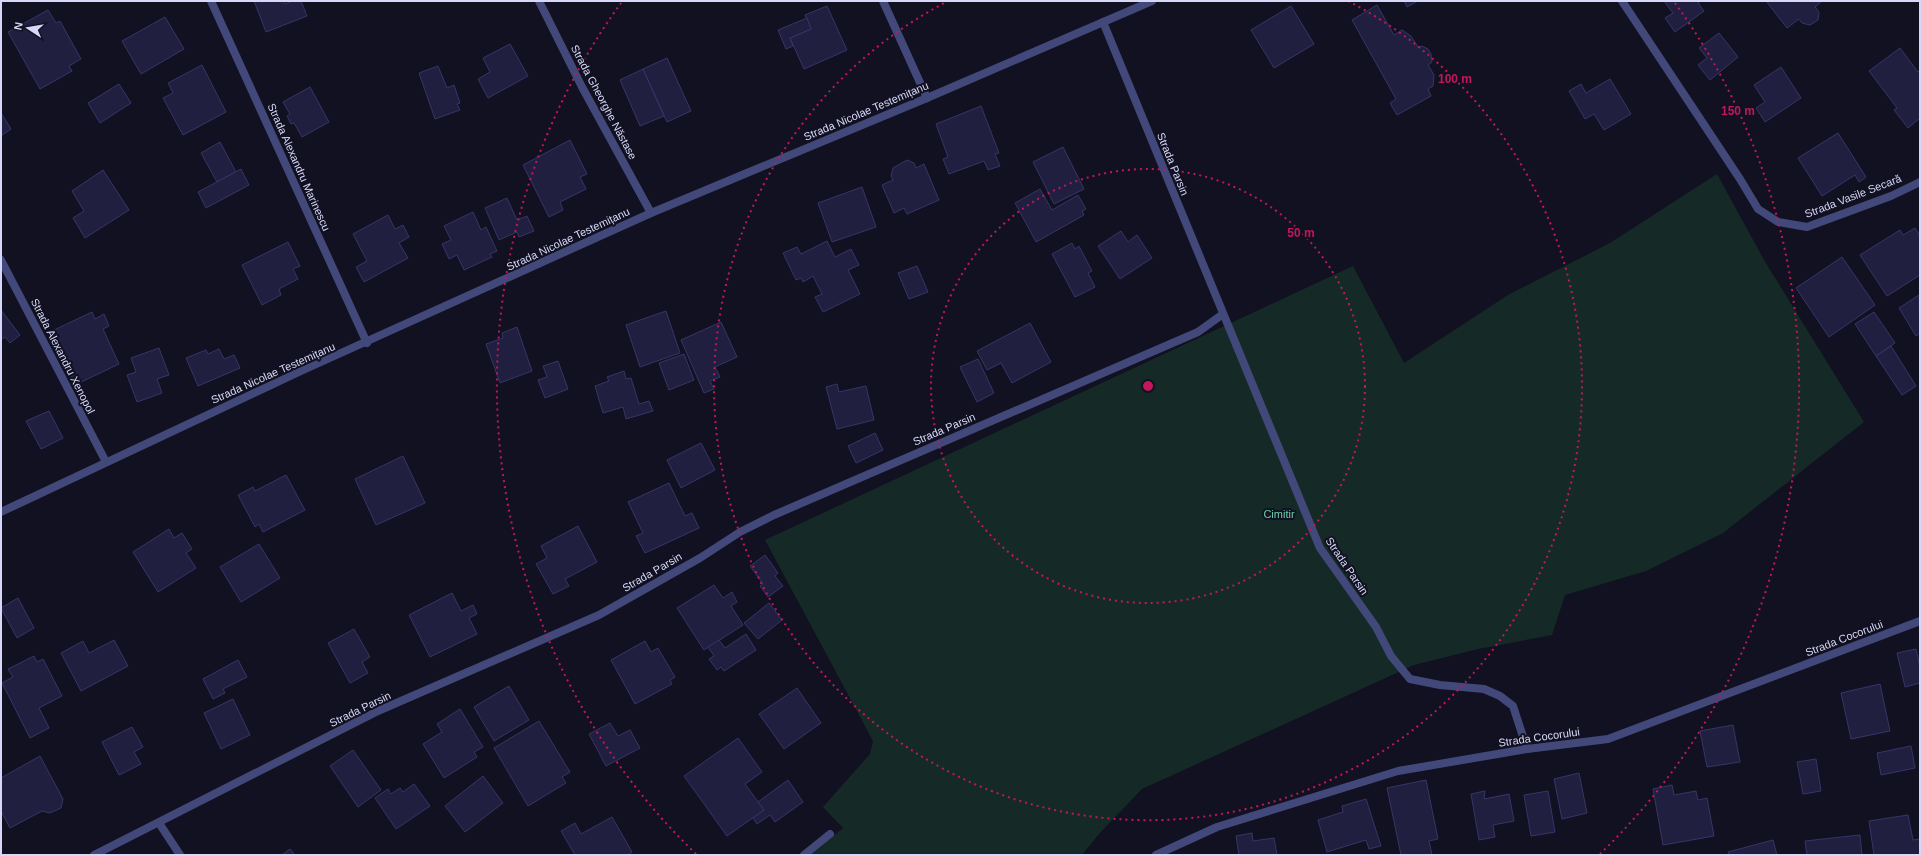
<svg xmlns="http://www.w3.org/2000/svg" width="1921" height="856" font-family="Arial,sans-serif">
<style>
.green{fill:#152a26}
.building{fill:#211f3f;stroke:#373568}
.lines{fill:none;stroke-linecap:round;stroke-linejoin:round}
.minor{stroke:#42497a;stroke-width:8}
.tertiary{stroke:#42497a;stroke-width:8}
.ring{fill:none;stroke:#c2185b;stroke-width:2;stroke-dasharray:2 4}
.labels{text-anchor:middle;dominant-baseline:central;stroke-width:4;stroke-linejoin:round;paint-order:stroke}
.street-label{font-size:11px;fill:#d7d8f9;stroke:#111121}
.park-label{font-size:11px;fill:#6ccfa8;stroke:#111121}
.centre{fill:#c2185b;stroke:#111121;stroke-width:2}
.ring-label{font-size:12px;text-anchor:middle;font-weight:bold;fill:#c2185b;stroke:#111121;stroke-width:4;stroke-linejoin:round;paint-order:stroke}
</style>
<rect width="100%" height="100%" fill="#111121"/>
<!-- green -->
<polygon class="green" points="1717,174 1764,260 1864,422 1723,533 1646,571 1565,595 1552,635 1478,649 1414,665 1142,789 1098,835 1082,855 811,855 843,828 823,807 870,754 873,741 765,540 1353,266 1404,363 1508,295 1610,243"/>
<!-- building -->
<g class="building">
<polygon points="254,1 284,1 285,4 292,1 301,1 307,16 266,32"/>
<polygon points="1404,1 1418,1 1407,7"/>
<polygon points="1664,1 1701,1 1698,3 1704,11 1675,32 1665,18 1673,13"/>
<polygon points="1766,1 1822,1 1815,7 1819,12 1818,20 1810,25 1802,23 1799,19 1787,28"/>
<polygon points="1377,5 1394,35 1402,30 1411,36 1418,47 1422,46 1428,49 1431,54 1432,62 1428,65 1434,75 1433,86 1428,89 1431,96 1397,115 1390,103 1396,99 1352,20"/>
<polygon points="827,6 847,50 804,69 790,38 811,29 805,15"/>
<polygon points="1291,6 1314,44 1274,68 1251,30"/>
<polygon points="48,10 56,23 60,21 81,59 69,66 72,71 40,89 8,32"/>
<polygon points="165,17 184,49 141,74 122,41"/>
<polygon points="807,18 811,29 790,38 793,46 786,49 778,30"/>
<polygon points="1719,33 1738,57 1710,80 1698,65 1707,58 1699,48"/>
<polygon points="510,44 528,76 488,98 478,79 490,72 483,58"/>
<polygon points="1900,48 1918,72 1920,70 1920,118 1908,128 1894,110 1897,108 1869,71"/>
<polygon points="667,58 691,111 667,122 643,69"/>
<polygon points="202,65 226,112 183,135 163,98 173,93 168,83"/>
<polygon points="438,66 447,88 454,85 460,103 457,104 460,110 435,119 419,73"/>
<polygon points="1781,67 1801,98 1765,122 1756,108 1765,102 1754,85"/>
<polygon points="643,69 664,116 640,126 620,80"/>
<polygon points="1610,79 1631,114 1604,130 1594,114 1585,119 1569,91 1581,84 1586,93"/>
<polygon points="119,84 131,103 100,123 88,103"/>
<polygon points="310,87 329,122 302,137 294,123 291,124 287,116 290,114 283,102"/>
<polygon points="981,106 999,153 995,154 1000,166 988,170 984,161 949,174 943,159 948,157 936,124"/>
<polygon points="1,113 11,129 1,136"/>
<polygon points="1838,133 1866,177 1859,182 1855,175 1822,196 1798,158"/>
<polygon points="570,140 587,174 580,177 586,189 560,202 563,210 549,217 523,165"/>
<polygon points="220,142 236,172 217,182 201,153"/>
<polygon points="1063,147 1084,189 1054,204 1033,162"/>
<polygon points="907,160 914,163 916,168 924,164 939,200 907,214 904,208 894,213 882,185 893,180 891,176 893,168"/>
<polygon points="241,169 249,185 206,208 198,192"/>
<polygon points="103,170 129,210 85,238 73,218 84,211 72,191"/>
<polygon points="862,187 876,227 832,242 818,203"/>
<polygon points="1040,189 1052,210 1078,195 1086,209 1082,211 1084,215 1036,242 1015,203"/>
<polygon points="507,198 517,220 527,216 534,231 519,237 517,232 499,240 485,208"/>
<polygon points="473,212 481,230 486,227 497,251 490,254 492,257 464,270 457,255 449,259 442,244 451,240 444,226"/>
<polygon points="388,215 395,229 403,225 409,237 399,243 408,258 364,282 356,267 367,261 353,234"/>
<polygon points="1915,228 1920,236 1920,275 1887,296 1860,255 1900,230 1903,235"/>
<polygon points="1121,231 1128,242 1137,235 1152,258 1120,279 1098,246"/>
<polygon points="827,241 835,257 851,249 859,265 848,270 860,294 823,312 815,297 822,294 813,276 803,282 801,278 796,280 783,253 797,247 801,254"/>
<polygon points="288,242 300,266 293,269 298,279 279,289 281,295 262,305 242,265"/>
<polygon points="1072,243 1075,249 1079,246 1092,271 1088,273 1095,287 1075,297 1052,254"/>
<polygon points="1842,257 1875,305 1829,337 1796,288"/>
<polygon points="917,266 928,292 909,299 898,273"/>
<polygon points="1919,295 1920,333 1916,336 1899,308"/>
<polygon points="1,310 20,335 10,343 5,337 1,340"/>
<polygon points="666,311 680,353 640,367 626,325"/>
<polygon points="92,312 95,319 104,314 109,326 103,329 119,364 75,385 50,332"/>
<polygon points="1874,312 1895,343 1876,356 1855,324"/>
<polygon points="721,322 737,357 715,367 720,377 710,381 714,389 704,393 681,340"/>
<polygon points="1030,323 1051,362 1012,383 1001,363 987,370 977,351"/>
<polygon points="517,327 532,371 500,383 486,344 503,338 502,333"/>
<polygon points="1891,346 1916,386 1902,395 1876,356"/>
<polygon points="159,348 169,375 157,379 162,393 137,402 127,375 136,372 131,358"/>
<polygon points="219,349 224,359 234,355 240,368 198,386 186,358 206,350 208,354"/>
<polygon points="684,354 694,380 669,390 659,363"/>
<polygon points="978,359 994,393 977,402 960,367"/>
<polygon points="558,361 568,389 545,398 538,380 547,377 543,366"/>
<polygon points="624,371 626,379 631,378 639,404 649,401 653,411 626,419 623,407 603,413 595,386 609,381 607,377"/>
<polygon points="837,384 839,392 866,386 874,420 837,429 826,387"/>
<polygon points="49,411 63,438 41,449 26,421"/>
<polygon points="875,433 883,450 856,463 848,446"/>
<polygon points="701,443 715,470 681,488 667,460"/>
<polygon points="403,456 425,503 376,525 355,479"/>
<polygon points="286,475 305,510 263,532 259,524 255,527 238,495 253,487 255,491"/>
<polygon points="669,483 685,516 692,513 699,528 645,553 636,536 643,533 628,502"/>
<polygon points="578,526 597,562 565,579 569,586 553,594 536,564 547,558 541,546"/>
<polygon points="169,529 174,538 182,533 192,549 186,553 196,568 158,592 133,552"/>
<polygon points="259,544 280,578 241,602 220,567"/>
<polygon points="765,555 778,573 775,576 783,586 768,597 760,586 763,584 750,566"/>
<polygon points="714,585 723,598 732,592 737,602 731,606 743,625 704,650 677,608"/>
<polygon points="452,593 461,611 473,605 477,614 469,618 477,634 430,657 409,615"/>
<polygon points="18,598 34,628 17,638 1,608"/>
<polygon points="769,603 782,620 758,639 744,623"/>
<polygon points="354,629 370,657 362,662 368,673 350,683 328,643"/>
<polygon points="746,634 756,650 724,671 721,667 717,670 709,659 714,656 708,647 719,640 725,648"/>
<polygon points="114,640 128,666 81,691 61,653 83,641 89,653"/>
<polygon points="645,641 651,652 658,648 675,677 670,680 672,684 635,704 611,660"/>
<polygon points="1916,649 1920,667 1920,683 1905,687 1897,653"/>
<polygon points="34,656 37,662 43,659 62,696 39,708 49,728 30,738 2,683 13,677 8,669"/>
<polygon points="238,660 247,677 223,689 225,693 213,699 203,679"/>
<polygon points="1880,684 1890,731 1851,739 1841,693"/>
<polygon points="509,686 529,720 494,741 474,707"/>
<polygon points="797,688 821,723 784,749 759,714"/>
<polygon points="233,699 250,735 221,749 204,713"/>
<polygon points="460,709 483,747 474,752 477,757 444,778 423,744 442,732 437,724"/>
<polygon points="539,721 570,772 562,777 566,783 528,806 494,748"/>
<polygon points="610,723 618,736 630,730 640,748 606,766 589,734"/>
<polygon points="1733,725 1740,762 1707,767 1700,731"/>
<polygon points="132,727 143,747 134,752 141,764 119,775 102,742"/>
<polygon points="738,738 762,772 745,784 764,810 727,836 684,776"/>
<polygon points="1911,746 1915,768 1881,775 1877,753"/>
<polygon points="353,750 381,790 358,807 330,766"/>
<polygon points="40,756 63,799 61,808 50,813 42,811 10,828 1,811 1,778"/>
<polygon points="1816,759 1821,791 1803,794 1797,762"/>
<polygon points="1579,773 1587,813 1562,819 1554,779"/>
<polygon points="483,776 503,803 465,832 445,806"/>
<polygon points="788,780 803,802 775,822 770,815 757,824 753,818 764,810 758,802"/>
<polygon points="1426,780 1438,839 1429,841 1432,855 1401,855 1387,788"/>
<polygon points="414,784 430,806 396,829 375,798 388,789 391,794 400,788 403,792"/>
<polygon points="1672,785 1674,795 1696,791 1698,800 1707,798 1714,836 1663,845 1653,789"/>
<polygon points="1485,791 1484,799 1509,794 1514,821 1493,825 1495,837 1479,840 1471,794"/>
<polygon points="1548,791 1555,832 1531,836 1524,795"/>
<polygon points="1366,799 1381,846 1369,849 1366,840 1327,852 1318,820 1343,812 1342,806"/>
<polygon points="1908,815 1913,840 1920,839 1920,855 1874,855 1869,821"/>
<polygon points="612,817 632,852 627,855 575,855 561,831 575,823 581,834"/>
<polygon points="1252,833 1253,841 1274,838 1277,855 1239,855 1236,836"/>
<polygon points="1860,835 1862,855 1807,855 1805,841"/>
<polygon points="1773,840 1777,855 1729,855 1728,852"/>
<polygon points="290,849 295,855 282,855"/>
</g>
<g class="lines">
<!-- minor -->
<g class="minor">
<polyline points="211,1 367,343"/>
<polyline points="539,1 582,87 651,213"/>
<polyline points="883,1 927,98"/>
<polyline points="1622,1 1740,179 1758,209 1778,222 1807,227 1891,196 1920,182"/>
<polyline points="1103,22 1320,548 1376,627 1391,656 1410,679 1440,685 1484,689 1500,696 1513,706 1527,749"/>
<polyline points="1,260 106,462"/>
<polyline points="159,823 180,855"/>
<polyline points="94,855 378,711 599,615 700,558 740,532 774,515 1198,332 1223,314"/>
<polyline points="804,855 830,834"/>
<polyline points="1156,855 1217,827 1398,771 1527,749 1608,739 1920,621"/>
</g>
<!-- tertiary -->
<polyline class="tertiary" points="1,512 301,371 651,213 927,98 1152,1"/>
</g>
<!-- distance rings -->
<g class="ring">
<circle cx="1148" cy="386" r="217"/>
<path d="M1348 1A434 434 0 1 1 948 1"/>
<path d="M696 854A651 651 0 0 1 621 3M1675 3A651 651 0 0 1 1600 854"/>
</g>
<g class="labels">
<!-- street labels -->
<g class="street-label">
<text transform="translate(604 102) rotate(62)">Strada Gheorghe Năstase</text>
<text transform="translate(866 111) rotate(-23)">Strada Nicolae Testemițanu</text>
<text transform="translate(1173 164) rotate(68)">Strada Parsin</text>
<text transform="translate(299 167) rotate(66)">Strada Alexandru Marinescu</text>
<text transform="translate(1853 196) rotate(-21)">Strada Vasile Secară</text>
<text transform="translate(568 239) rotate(-25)">Strada Nicolae Testemițanu</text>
<text transform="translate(63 356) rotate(63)">Strada Alexandru Xenopol</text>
<text transform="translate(273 373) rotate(-24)">Strada Nicolae Testemițanu</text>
<text transform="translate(944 429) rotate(-23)">Strada Parsin</text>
<text transform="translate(1347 566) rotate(56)">Strada Parsin</text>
<text transform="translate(652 572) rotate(-30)">Strada Parsin</text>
<text transform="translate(1844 638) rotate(-21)">Strada Cocorului</text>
<text transform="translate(360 709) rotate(-26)">Strada Parsin</text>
<text transform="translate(1539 737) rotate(-8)">Strada Cocorului</text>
</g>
<!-- park labels -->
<g class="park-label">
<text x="1279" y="514">Cimitir</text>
</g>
</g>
<circle cx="1148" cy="386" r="6" class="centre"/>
<g class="ring-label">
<text x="1455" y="83">100 m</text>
<text x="1738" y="115">150 m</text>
<text x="1301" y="237">50 m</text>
</g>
<!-- border -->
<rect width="1921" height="856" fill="none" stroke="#d7d8f9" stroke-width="4"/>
<!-- north arrow -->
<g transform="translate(28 28) rotate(282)" stroke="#111121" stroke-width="3" paint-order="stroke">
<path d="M0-3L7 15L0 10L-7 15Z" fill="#d7d8f9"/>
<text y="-6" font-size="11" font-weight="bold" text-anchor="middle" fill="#d7d8f9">N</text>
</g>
</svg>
